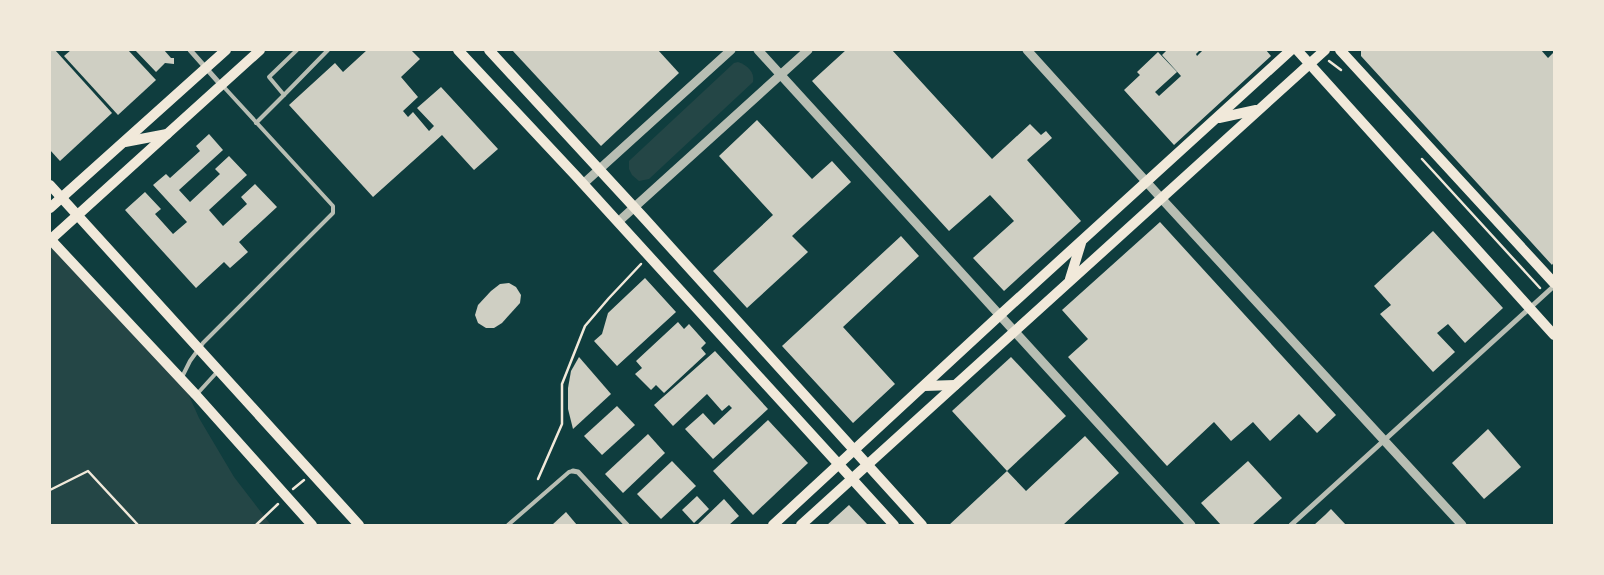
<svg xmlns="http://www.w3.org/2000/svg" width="1604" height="575" font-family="'Golos Text',sans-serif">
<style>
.green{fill:#244646}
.building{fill:#cfcfc3}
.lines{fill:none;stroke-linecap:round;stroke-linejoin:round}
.path{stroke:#f1e9da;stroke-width:2.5}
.service{stroke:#b8beb3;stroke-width:4}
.minor{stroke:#b8beb3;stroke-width:5}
.tertiary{stroke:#b8beb3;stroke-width:9}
.secondary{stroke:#f1e9da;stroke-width:10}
</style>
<rect width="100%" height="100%" fill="#0f3d3e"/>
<!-- green -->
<g class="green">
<path d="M738,62C747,65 755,72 753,82L649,179L639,181L632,175L629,169V161L734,63Z"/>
<polygon points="50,240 182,380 199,418 234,477 271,525 50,525"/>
</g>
<!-- building -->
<g class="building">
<polygon points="50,50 55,50 112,113 60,161 50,150"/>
<polygon points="71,50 128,50 156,80 118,115 64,56"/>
<polygon points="135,50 164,50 171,58 174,58 174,64 165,63 156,72"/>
<polygon points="367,50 411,50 420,59 401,77 418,97 403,111 408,117 413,112 429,131 434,126 417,108 441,87 498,149 474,170 442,135 373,197 289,105 335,63 343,72"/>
<polygon points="512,50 658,50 679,73 601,146"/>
<polygon points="846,50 892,50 992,159 1030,124 1041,135 1046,131 1052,138 1027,160 1081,221 1004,291 973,258 1014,221 990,195 949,231 812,81"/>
<polygon points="1167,50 1200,50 1196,54 1197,56 1203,50 1266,50 1271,56 1174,145 1124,90 1140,75 1137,72 1158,52 1177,72 1155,92 1159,96 1181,76 1162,55"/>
<polygon points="1361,50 1541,50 1548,58 1554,52 1554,262 1552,265 1361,56"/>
<polygon points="757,120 812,179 832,161 851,182 792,236 808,252 747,308 713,271 773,215 719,156"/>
<polygon points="209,134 223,150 179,190 190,202 220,174 215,169 229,156 247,175 209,210 223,226 247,204 241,197 255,184 277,207 239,242 248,252 230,268 224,262 196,288 125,210 145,192 161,209 155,214 173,234 187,222 153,185 166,174 170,178 200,151 196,146"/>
<polygon points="1160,222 1336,415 1317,433 1299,414 1270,441 1253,422 1231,441 1214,422 1167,466 1068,357 1088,339 1062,310"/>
<polygon points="1433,231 1503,308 1465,343 1448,324 1437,333 1455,352 1433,372 1380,314 1391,305 1374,286"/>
<polygon points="901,236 919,256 843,327 895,384 853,423 782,346"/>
<polygon points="645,278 676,312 617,366 594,341 602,334 608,313"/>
<polygon points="509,283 516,287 521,295 520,303 502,323 494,328 486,328 478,323 475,315 478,305 491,291 500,284"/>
<polygon points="678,322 684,329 689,324 706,343 701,348 706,354 664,393 656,385 651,390 635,374 642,368 636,361"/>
<polygon points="715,351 768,409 713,459 685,429 703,413 714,425 732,408 729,405 722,411 707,394 673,426 654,405"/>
<polygon points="579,357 611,394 573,429 568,409 568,388 571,371"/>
<polygon points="1011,357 1066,416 1007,471 952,411"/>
<polygon points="617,406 635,425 602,455 584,436"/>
<polygon points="768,420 808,463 753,515 713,471"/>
<polygon points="1488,429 1521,467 1484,499 1452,463"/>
<polygon points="648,434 665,453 623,493 605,474"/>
<polygon points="1085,436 1119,473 1063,525 949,525 1007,471 1026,491"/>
<polygon points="672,461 696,486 661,519 637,494"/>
<polygon points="1248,461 1282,498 1252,525 1221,525 1201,503"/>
<polygon points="697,496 709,509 694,523 682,510"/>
<polygon points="724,499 739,516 729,525 697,525"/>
<polygon points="849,505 868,525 827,525"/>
<polygon points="1331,509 1346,525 1314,525 1325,515"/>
<polygon points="566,512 577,525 552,525"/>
</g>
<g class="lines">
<!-- path -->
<g class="path">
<polyline points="1329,61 1341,70"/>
<polyline points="1422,159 1540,288"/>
<polyline points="538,479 562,424 562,384 585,326 609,298 641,264"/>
<polyline points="293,489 304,480"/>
<polyline points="50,490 88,471 138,525"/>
<polyline points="256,525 278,504"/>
</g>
<!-- service -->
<g class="service">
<polyline points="297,50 269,77 284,95 328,50"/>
<polyline points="256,123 284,95"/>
<polyline points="182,377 190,361 203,343 333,213 333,206 222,85"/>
<polyline points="197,394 218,371"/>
<polyline points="508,525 569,472 573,471"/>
</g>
<!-- minor -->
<g class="minor">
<polyline points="190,50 221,85"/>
<polyline points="573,471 578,472 627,525"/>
<polyline points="1291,525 1554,286"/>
</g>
<!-- tertiary -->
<g class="tertiary">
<polyline points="758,50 1191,525"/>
<polyline points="1027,50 1161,198 1462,525"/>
<polyline points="583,184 731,50"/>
<polyline points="618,222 808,50"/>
</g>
<!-- secondary -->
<g class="secondary">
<polyline points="458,50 576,176 894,525"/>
<polyline points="489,50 644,218 922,525"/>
<polyline points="1297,50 1554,335"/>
<polyline points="1340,50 1554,283"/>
<polyline points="1219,118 1256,110"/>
<polyline points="125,142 167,134"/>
<polyline points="50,185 359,525"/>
<polyline points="50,208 226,50"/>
<polyline points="50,239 196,395 312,525"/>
<polyline points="50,240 260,50"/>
<polyline points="1070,279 1081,243"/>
<polyline points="924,386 955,385"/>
<polyline points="773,525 1000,315 1291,50"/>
<polyline points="801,525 1325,50"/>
</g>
</g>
<!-- border -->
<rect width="1604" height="575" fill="none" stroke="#f1e9da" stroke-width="102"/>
</svg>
